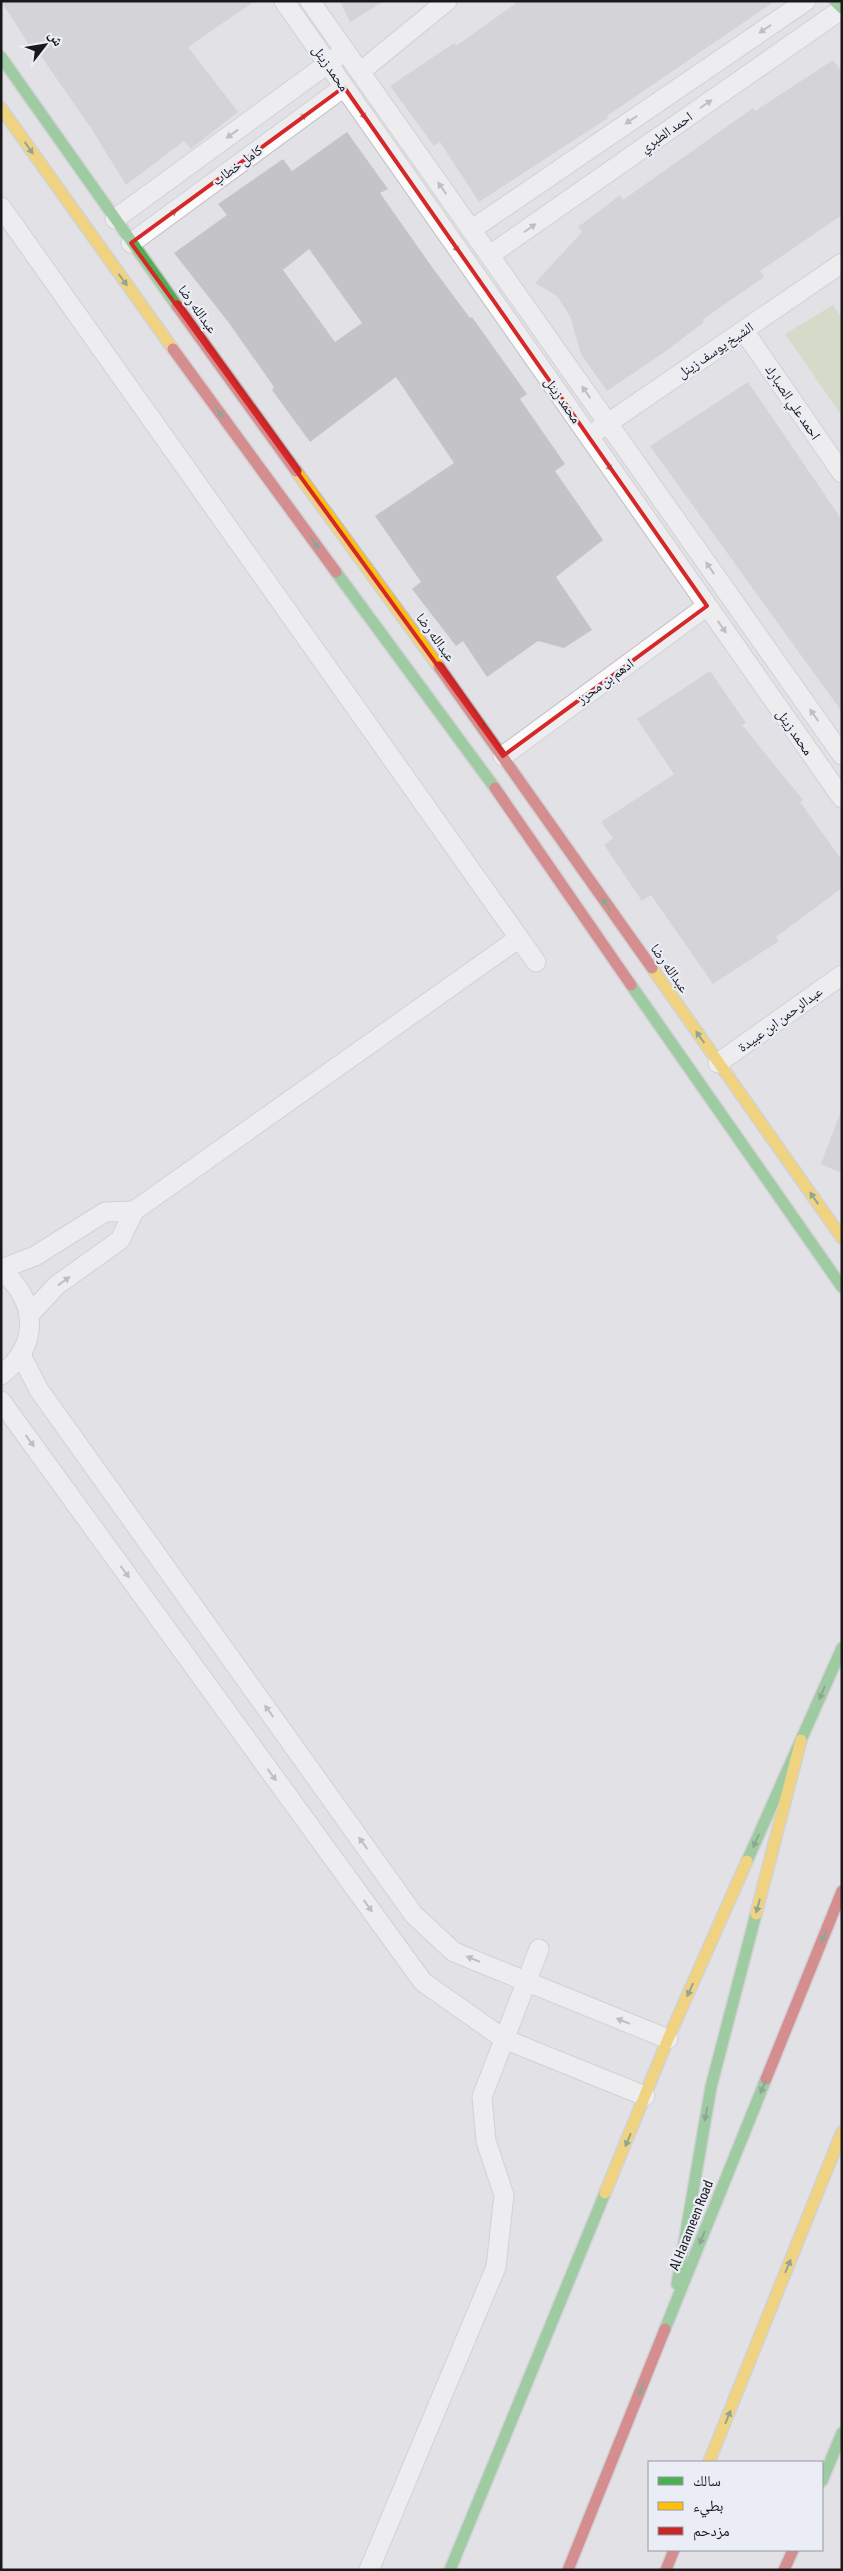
<svg xmlns="http://www.w3.org/2000/svg" width="843" height="2571" font-family="'Asap Condensed','Noto Naskh Arabic',sans-serif">
<style>
.green{fill:#c8d2a7}
.building{fill:#c4c4c8;fill-rule:evenodd}
.lines{fill:none;stroke-linecap:round;stroke-linejoin:round}
.street-casing{stroke:#bfbfc3;stroke-width:21}
.fast-casing{stroke:#bfbfc3;stroke-width:14}
.slow-casing{stroke:#bfbfc3;stroke-width:14}
.jam-casing{stroke:#bfbfc3;stroke-width:14}
.street{stroke:#fafafb;stroke-width:19}
.fast{stroke:#4caf50;stroke-width:11}
.slow{stroke:#ffc107;stroke-width:11}
.jam{stroke:#c62828;stroke-width:11}
.oneway{fill:#959597}
.oneway2{fill:#305c33}
.marked{fill:none;stroke:#d62828;stroke-width:4;stroke-linejoin:round}
.labels{text-anchor:middle;dominant-baseline:central;stroke-width:4.5;stroke-linejoin:round;paint-order:stroke}
.street-label{font-size:14px;fill:#19191c;stroke:#ebedf6}
</style>
<rect width="100%" height="100%" fill="#e1e1e6"/>
<!-- green -->
<polygon class="green" points="833,305 842,319 842,416 785,334"/>
<!-- building -->
<g class="building">
<polygon points="1,1 255,1 188,47 238,112 191,149 184,141 126,185 91,128 36,49 33,51"/>
<polygon points="340,1 384,1 350,22"/>
<polygon points="519,1 775,1 607,116 608,118 479,202 440,142 434,146 390,86 454,43 456,46"/>
<polygon points="833,60 842,72 842,215 760,271 764,277 702,320 704,322 666,351 607,391 581,354 570,316 557,296 535,283 582,232 578,227 620,195 623,200 753,108 755,111"/>
<path d="M347,132L388,189L380,193L432,267L470,318L472,317L527,394L520,399L565,464L555,471L603,540L556,577L592,630L564,648L538,641L487,677L463,641L456,646L412,589L421,582L375,516L454,463L396,377L310,442L272,390L274,387L229,323L174,253L227,215L218,204L283,159L292,171ZM309,249L362,323L335,342L283,270Z"/>
<polygon points="748,382 842,520 842,712 650,446"/>
<polygon points="710,671 746,723 742,725 803,800 800,802 842,860 842,888 776,937 779,941 713,984 651,895 642,901 604,845 613,838 601,822 674,774 637,719"/>
<polygon points="840,1114 842,1115 842,1173 821,1164"/>
</g>
<g class="lines">
<!-- street casing -->
<g class="street-casing">
<g id="street">
<polyline points="284,1 842,798"/>
<polyline points="310,1 842,755"/>
<polyline points="360,72 447,1"/>
<polyline points="1,207 536,962"/>
<polyline points="115,219 338,56"/>
<polyline points="471,230 806,1"/>
<polyline points="131,243 344,87"/>
<polyline points="490,255 842,9"/>
<polyline points="744,331 842,473"/>
<polyline points="598,430 842,263"/>
<polyline points="503,756 707,606"/>
<polyline points="718,1063 842,975"/>
<polyline points="134,1211 519,938"/>
<polyline points="1,1269 35,1256 105,1212 134,1211 120,1240 57,1285 29,1315"/>
<path d="M1,1270C38,1301 40,1345 1,1375"/>
<polyline points="21,1355 39,1390 414,1915 454,1952 668,2039"/>
<polyline points="1,1401 423,1982 504,2039 645,2096"/>
<polyline points="369,2570 496,2267 504,2195 486,2141 482,2097 539,1949"/>
</g>
</g>
<!-- fast casing -->
<g class="fast-casing">
<g id="fast">
<polyline points="835,1 842,8"/>
<polyline points="1,57 177,306"/>
<polyline points="336,572 495,788"/>
<polyline points="631,985 842,1287"/>
<polyline points="747,1861 842,1648"/>
<polyline points="677,2284 711,2087 756,1914"/>
<polyline points="665,2329 766,2079"/>
<polyline points="822,2481 842,2433"/>
<polyline points="450,2570 605,2193"/>
</g>
</g>
<!-- slow casing -->
<g class="slow-casing">
<g id="slow">
<polyline points="1,108 173,349"/>
<polyline points="296,471 439,667"/>
<polyline points="652,968 842,1238"/>
<polyline points="756,1914 801,1740"/>
<polyline points="605,2193 668,2039 747,1861"/>
<polyline points="709,2462 842,2132"/>
</g>
</g>
<!-- jam casing -->
<g class="jam-casing">
<g id="jam">
<polyline points="177,306 296,471"/>
<polyline points="173,349 336,572"/>
<polyline points="439,667 652,968"/>
<polyline points="495,788 631,985"/>
<polyline points="766,2079 842,1891"/>
<polyline points="568,2570 665,2329"/>
<polyline points="666,2570 674,2550"/>
<polyline points="784,2570 793,2550"/>
</g>
</g>
<!-- street -->
<use href="#street" class="street"/>
<!-- fast -->
<use href="#fast" class="fast"/>
<!-- slow -->
<use href="#slow" class="slow"/>
<!-- jam -->
<use href="#jam" class="jam"/>
</g>
<!-- one-way arrows -->
<defs><path id="oneway-solid" d="M-6-.8H1V-3.2L6.5 0L1 3.2V.8H-6Z" transform="scale(1.25)"/></defs>
<g class="oneway">
<use href="#oneway-solid" transform="translate(765 29) rotate(146)"/>
<use href="#oneway-solid" transform="translate(706 104) rotate(-35)"/>
<use href="#oneway-solid" transform="translate(362 113) rotate(55)"/>
<use href="#oneway-solid" transform="translate(301 118) rotate(-36)"/>
<use href="#oneway-solid" transform="translate(631 120) rotate(146)"/>
<use href="#oneway-solid" transform="translate(232 134) rotate(144)"/>
<use href="#oneway-solid" transform="translate(442 188) rotate(-125)"/>
<use href="#oneway-solid" transform="translate(171 214) rotate(-36)"/>
<use href="#oneway-solid" transform="translate(530 228) rotate(-35)"/>
<use href="#oneway-solid" transform="translate(455 246) rotate(55)"/>
<use href="#oneway-solid" transform="translate(586 392) rotate(-125)"/>
<use href="#oneway-solid" transform="translate(608 465) rotate(55)"/>
<use href="#oneway-solid" transform="translate(710 568) rotate(-125)"/>
<use href="#oneway-solid" transform="translate(722 627) rotate(55)"/>
<use href="#oneway-solid" transform="translate(814 715) rotate(-125)"/>
<use href="#oneway-solid" transform="translate(64 1281) rotate(-36)"/>
<use href="#oneway-solid" transform="translate(30 1441) rotate(54)"/>
<use href="#oneway-solid" transform="translate(125 1572) rotate(54)"/>
<use href="#oneway-solid" transform="translate(269 1711) rotate(-126)"/>
<use href="#oneway-solid" transform="translate(272 1775) rotate(54)"/>
<use href="#oneway-solid" transform="translate(363 1843) rotate(-126)"/>
<use href="#oneway-solid" transform="translate(368 1906) rotate(54)"/>
<use href="#oneway-solid" transform="translate(473 1959) rotate(-158)"/>
<use href="#oneway-solid" transform="translate(623 2021) rotate(-158)"/>
</g>
<g class="oneway2">
<use href="#oneway-solid" transform="translate(29 148) rotate(55)"/>
<use href="#oneway-solid" transform="translate(123 280) rotate(54)"/>
<use href="#oneway-solid" transform="translate(219 412) rotate(54)"/>
<use href="#oneway-solid" transform="translate(315 543) rotate(54)"/>
<use href="#oneway-solid" transform="translate(483 728) rotate(-126)"/>
<use href="#oneway-solid" transform="translate(606 904) rotate(-125)"/>
<use href="#oneway-solid" transform="translate(700 1037) rotate(-125)"/>
<use href="#oneway-solid" transform="translate(814 1198) rotate(-125)"/>
<use href="#oneway-solid" transform="translate(822 1693) rotate(114)"/>
<use href="#oneway-solid" transform="translate(756 1841) rotate(114)"/>
<use href="#oneway-solid" transform="translate(758 1906) rotate(105)"/>
<use href="#oneway-solid" transform="translate(824 1936) rotate(112)"/>
<use href="#oneway-solid" transform="translate(690 1990) rotate(114)"/>
<use href="#oneway-solid" transform="translate(763 2087) rotate(112)"/>
<use href="#oneway-solid" transform="translate(706 2114) rotate(100)"/>
<use href="#oneway-solid" transform="translate(628 2140) rotate(112)"/>
<use href="#oneway-solid" transform="translate(702 2238) rotate(112)"/>
<use href="#oneway-solid" transform="translate(788 2266) rotate(-68)"/>
<use href="#oneway-solid" transform="translate(641 2389) rotate(112)"/>
<use href="#oneway-solid" transform="translate(728 2417) rotate(-68)"/>
</g>
<!-- marked area -->
<path d="M0 0H843V2571H0ZM344,87L707,606L503,756L131,243Z" fill="#e1e1e6" fill-opacity=".55" fill-rule="evenodd"/>
<path class="marked" d="M344,87L707,606L503,756L131,243Z"/>
<g class="labels">
<!-- street labels -->
<g class="street-label">
<text transform="translate(331 68) rotate(55)">محمد زينل</text>
<text transform="translate(666 132) rotate(-35)">احمد الطبري</text>
<text transform="translate(237 165) rotate(-36)">كامل خطاب</text>
<text transform="translate(198 309) rotate(54)">عبدالله رضا</text>
<text transform="translate(715 350) rotate(-34)">الشيخ يوسف زينل</text>
<text transform="translate(563 400) rotate(55)">محمد زينل</text>
<text transform="translate(793 402) rotate(56)">احمد علي الصبارك</text>
<text transform="translate(436 637) rotate(54)">عبدالله رضا</text>
<text transform="translate(605 681) rotate(-36)">ادهم بن محرز</text>
<text transform="translate(795 732) rotate(55)">محمد زينل</text>
<text transform="translate(670 968) rotate(55)">عبدالله رضا</text>
<text transform="translate(780 1019) rotate(-36)">عبدالرحمن ابن عبيدة</text>
<text transform="translate(691 2225) rotate(-68)">Al Harameen Road</text>
</g>
</g>
<!-- border -->
<rect width="843" height="2571" fill="none" stroke="#19191c" stroke-width="5"/>
<!-- legend -->
<rect x="648" y="2461" width="175" height="90" fill="#ebedf6" stroke="#97989f"/>
<rect x="658" y="2477" width="25" height="8" fill="#4caf50" stroke="#97989f"/>
<text x="693" y="2486" font-size="15" fill="#19191c">سالك</text>
<rect x="658" y="2502" width="25" height="8" fill="#ffc107" stroke="#97989f"/>
<text x="693" y="2511" font-size="15" fill="#19191c">بطيء</text>
<rect x="658" y="2527" width="25" height="8" fill="#c62828" stroke="#97989f"/>
<text x="693" y="2536" font-size="15" fill="#19191c">مزدحم</text>
<!-- north arrow -->
<g transform="translate(45 45) rotate(59)" stroke="#ebedf6" stroke-width="4" paint-order="stroke">
<path d="M0-4L9 19L0 12L-9 19Z" fill="#19191c"/>
<text y="-8" font-size="14" font-weight="bold" text-anchor="middle" fill="#19191c">ش</text>
</g>
</svg>
